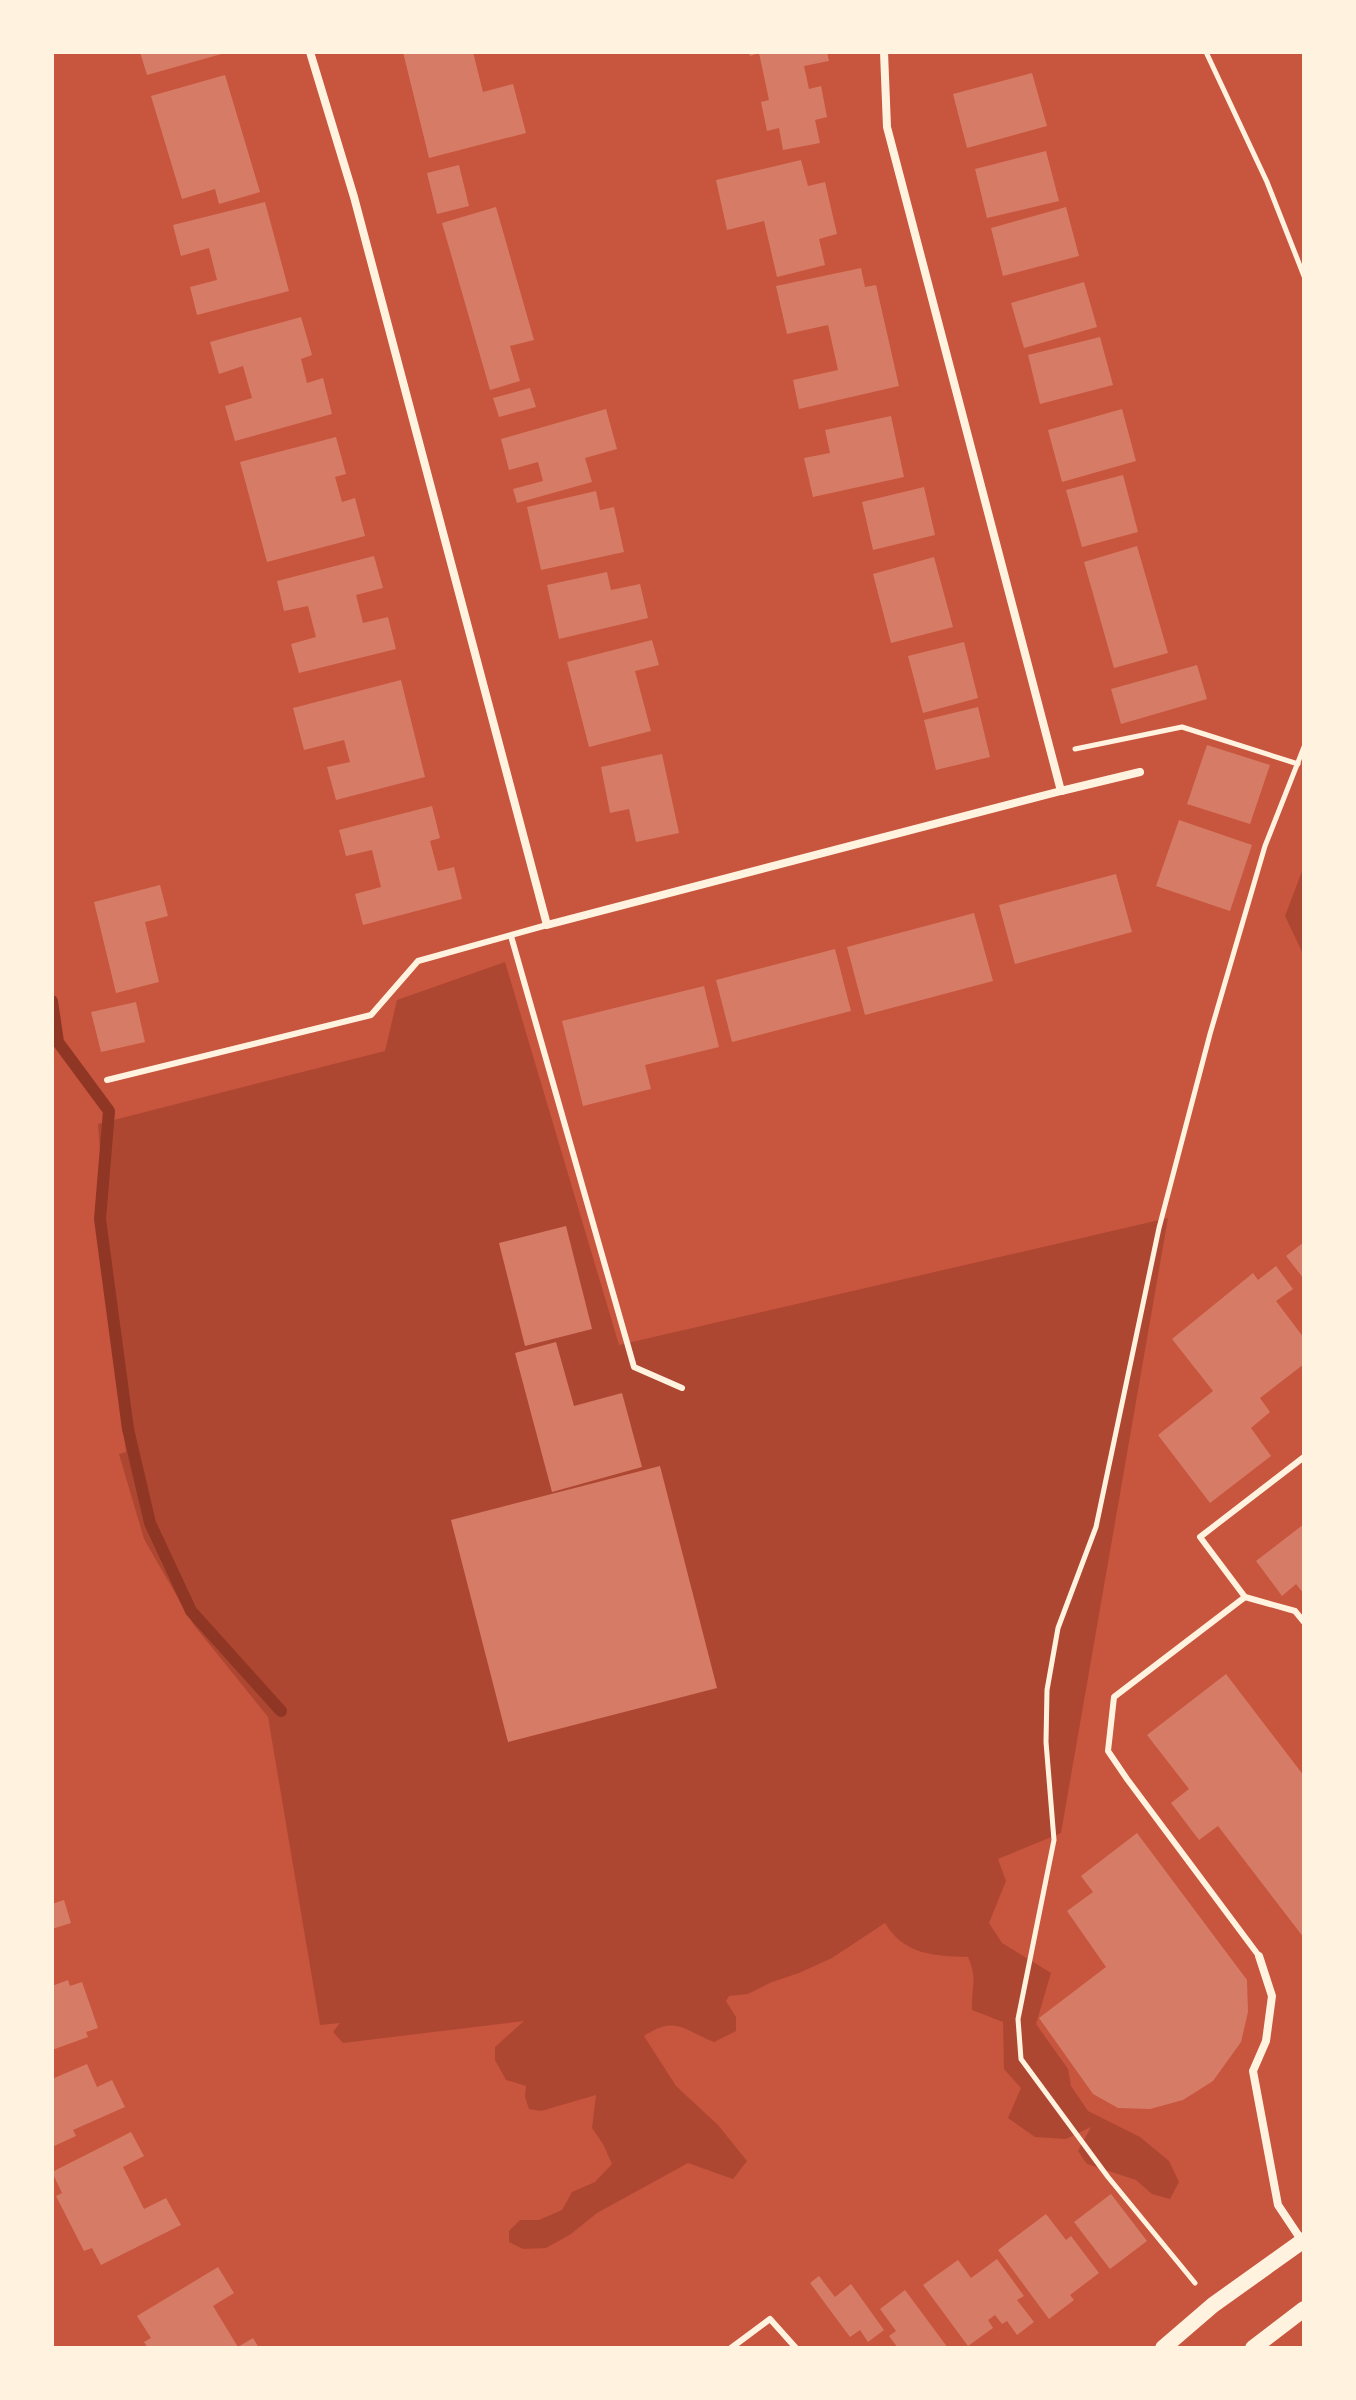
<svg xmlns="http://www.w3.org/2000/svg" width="1356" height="2400" font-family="Raleway,sans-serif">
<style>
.green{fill:#ae4732}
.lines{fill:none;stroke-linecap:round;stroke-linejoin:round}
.stream{stroke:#8f3625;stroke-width:12}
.building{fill:#d67c66}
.path{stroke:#fff3e0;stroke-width:5}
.service{stroke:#fff3e0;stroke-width:6}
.minor{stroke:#fff3e0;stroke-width:8}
.secondary{stroke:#fff3e0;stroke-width:16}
</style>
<rect width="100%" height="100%" fill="#c8553d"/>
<!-- green -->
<g class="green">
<polygon points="1304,866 1304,956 1285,916"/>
<path d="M505,962L619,1345L1168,1218L1061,1833L998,1859L1006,1881L989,1923L1002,1943L1051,1973L1036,2024L1068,2069L1071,2086L1088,2111L1140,2137L1169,2161L1179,2182L1170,2199L1152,2194L1136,2180L1087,2164L1078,2151L1091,2127L1066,2139L1035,2137L1008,2118L1021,2088L1004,2069L1003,2022L972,2010C971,1987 978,1979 968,1957C934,1956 904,1955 885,1923L832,1958L799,1973L772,1982L748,1994L729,1996L726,2001L736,2017V2031L714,2042C683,2030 676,2015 644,2036L676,2086L718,2125L747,2161L733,2179L688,2163L597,2213L571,2234L546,2248L523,2249L509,2242V2231L520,2220H539L562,2210L572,2192L595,2182L612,2164L603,2144L592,2128L596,2095L541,2111L529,2109L525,2097L526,2086L506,2080L495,2060V2047L524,2021L343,2043L333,2032L340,2023L320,2025L268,1717L193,1624L144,1539L119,1454L126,1452L115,1355L98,1124L385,1051L397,1000Z"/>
</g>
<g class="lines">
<!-- stream -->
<polyline class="stream" points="52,1001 58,1042 109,1111 100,1219 128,1429 150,1523 191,1611 281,1711"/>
</g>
<!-- building -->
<g class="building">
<polygon points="140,52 225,52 225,53 147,75"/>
<polygon points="403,52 473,52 483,92 513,84 526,133 429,158"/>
<polygon points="749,52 827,52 829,61 804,66 809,89 821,86 827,117 815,120 820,143 783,150 779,128 767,131 761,102 769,100 759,53 750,56"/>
<polygon points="1032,73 1047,126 967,148 953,94"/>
<polygon points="225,75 260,192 219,204 215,189 182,199 151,96"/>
<polygon points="1046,151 1059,201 987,218 975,169"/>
<polygon points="801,160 808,186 825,182 837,234 819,239 825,265 777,277 764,221 727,230 716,180"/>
<polygon points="459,165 469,206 437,214 427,173"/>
<polygon points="265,202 289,291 197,315 190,287 217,280 209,248 181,256 173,225"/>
<polygon points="496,207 534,340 510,346 520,381 490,390 442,223"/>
<polygon points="1066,207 1079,256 1003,276 991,228"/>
<polygon points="861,268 865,287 876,285 899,386 799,409 793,380 838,370 828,325 787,334 776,286"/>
<polygon points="1084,282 1097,327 1024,348 1011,303"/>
<polygon points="301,317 312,355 301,359 307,383 323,378 332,414 235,441 225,406 252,398 243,366 219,374 210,342"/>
<polygon points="1100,337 1113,385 1040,404 1028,355"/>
<polygon points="530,388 536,407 499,417 493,398"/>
<polygon points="606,409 617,449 585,458 592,482 517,503 513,489 543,481 538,462 509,470 501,439"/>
<polygon points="1122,409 1136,461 1062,482 1048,430"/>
<polygon points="891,416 904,477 813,497 804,458 830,453 825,430"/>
<polygon points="336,437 346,474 335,477 342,502 355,498 365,536 267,562 240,462"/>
<polygon points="1123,475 1138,532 1082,547 1066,490"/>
<polygon points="924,487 935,535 873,550 862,502"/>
<polygon points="596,491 600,510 614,507 624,552 541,570 527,507"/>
<polygon points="1137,546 1168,653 1114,668 1084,562"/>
<polygon points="374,556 383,588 356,595 363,623 388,617 396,649 299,673 291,644 316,637 308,606 284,611 277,581"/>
<polygon points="934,557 953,627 891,643 873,574"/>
<polygon points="607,572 611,590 640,584 648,618 559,639 547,585"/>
<polygon points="652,640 659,665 635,671 651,731 589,747 567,662"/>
<polygon points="964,642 978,698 923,713 908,656"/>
<polygon points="1197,665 1207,699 1121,724 1111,689"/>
<polygon points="401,680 425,777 336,800 327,767 350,762 344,740 304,750 293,708"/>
<polygon points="978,707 990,757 936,770 924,720"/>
<polygon points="1207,745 1270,765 1250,824 1187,804"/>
<polygon points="662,754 679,833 636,842 629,809 610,813 601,767"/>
<polygon points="432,806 440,838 430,841 438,871 454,867 462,899 363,925 355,894 381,887 372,850 346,856 339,830"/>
<polygon points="1179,820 1252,845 1230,911 1156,886"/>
<polygon points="1116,874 1132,932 1015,964 999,905"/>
<polygon points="160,885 168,916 145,922 159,982 116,993 94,902"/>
<polygon points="974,913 993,981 865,1015 847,947"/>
<polygon points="835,949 851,1011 732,1042 716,980"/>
<polygon points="704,986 719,1047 645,1065 651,1089 583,1106 562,1021"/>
<polygon points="136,1002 145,1042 101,1052 91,1012"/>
<polygon points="566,1226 592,1329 525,1346 499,1243"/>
<polygon points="1304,1242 1304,1279 1286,1256"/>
<polygon points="1276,1266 1293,1289 1276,1301 1304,1338 1304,1364 1260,1398 1270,1412 1251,1428 1271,1456 1210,1503 1158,1435 1213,1391 1172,1339 1253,1273 1258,1280"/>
<polygon points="556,1342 574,1406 622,1393 642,1467 552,1492 515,1353"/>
<polygon points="660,1466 717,1688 508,1742 451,1520"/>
<polygon points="1304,1524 1304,1594 1296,1584 1282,1596 1256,1561"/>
<polygon points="1226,1674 1304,1776 1304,1938 1218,1826 1199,1840 1171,1803 1189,1789 1147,1735"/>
<polygon points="1137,1833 1247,1980 1248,2012 1241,2042 1213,2081 1183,2100 1150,2109 1118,2108 1093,2094 1039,2018 1106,1967 1067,1911 1093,1892 1081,1876"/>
<polygon points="64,1900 71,1923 52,1929 52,1904"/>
<polygon points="68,1980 70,1986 82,1982 98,2028 86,2032 88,2037 52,2050 52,1986"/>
<polygon points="87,2064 97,2087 112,2080 125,2107 73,2130 76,2136 52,2147 52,2079"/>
<polygon points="131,2132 144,2156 123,2167 144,2209 166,2198 181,2225 101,2265 92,2248 84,2251 56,2196 62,2193 52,2172"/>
<polygon points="1111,2194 1147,2241 1110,2269 1074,2222"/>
<polygon points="1046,2214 1066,2240 1071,2236 1099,2273 1070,2295 1074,2300 1049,2319 998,2250"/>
<polygon points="997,2259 1024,2296 1017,2300 1034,2322 1017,2335 1007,2321 1002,2324 995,2315 988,2320 993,2328 968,2346 923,2285 958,2260 971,2278"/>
<polygon points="218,2267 234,2293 213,2306 238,2347 253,2338 259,2348 148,2348 144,2342 151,2338 137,2316"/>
<polygon points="819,2276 835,2297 851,2284 884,2330 868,2342 860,2330 850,2337 810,2283"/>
<polygon points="905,2290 948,2348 898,2348 889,2336 896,2331 880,2309"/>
</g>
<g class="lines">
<!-- path -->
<g class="path">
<polyline points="1206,52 1267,182 1304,276"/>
<polyline points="1075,749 1182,727 1298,764"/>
<polyline points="1195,2283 1108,2177 1021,2059 1018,2019 1054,1840 1046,1742 1047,1690 1058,1628 1096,1527 1159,1228 1210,1034 1265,846 1304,747"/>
</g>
<!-- service -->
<g class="service">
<polyline points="511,936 634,1367 682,1388"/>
<polyline points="107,1080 371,1015 418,961 547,925"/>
<polyline points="1245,1597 1295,1611 1304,1622"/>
<polyline points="1259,1956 1127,1779 1108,1751 1114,1697 1245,1597 1200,1537 1304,1457"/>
<polyline points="731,2348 770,2319 796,2348"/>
</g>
<!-- minor -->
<g class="minor">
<polyline points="310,52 354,197 547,925 1061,791 887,127 884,52"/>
<polyline points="1061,791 1140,772"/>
<polyline points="1259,1956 1272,1996 1266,2041 1253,2071 1278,2205 1302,2241"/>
</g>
<!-- secondary -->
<g class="secondary">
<polyline points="1163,2348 1213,2305 1304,2240"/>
<polyline points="1253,2348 1304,2309"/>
</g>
</g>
<!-- border -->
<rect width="1356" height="2400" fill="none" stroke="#fff3e0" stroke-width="108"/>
</svg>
